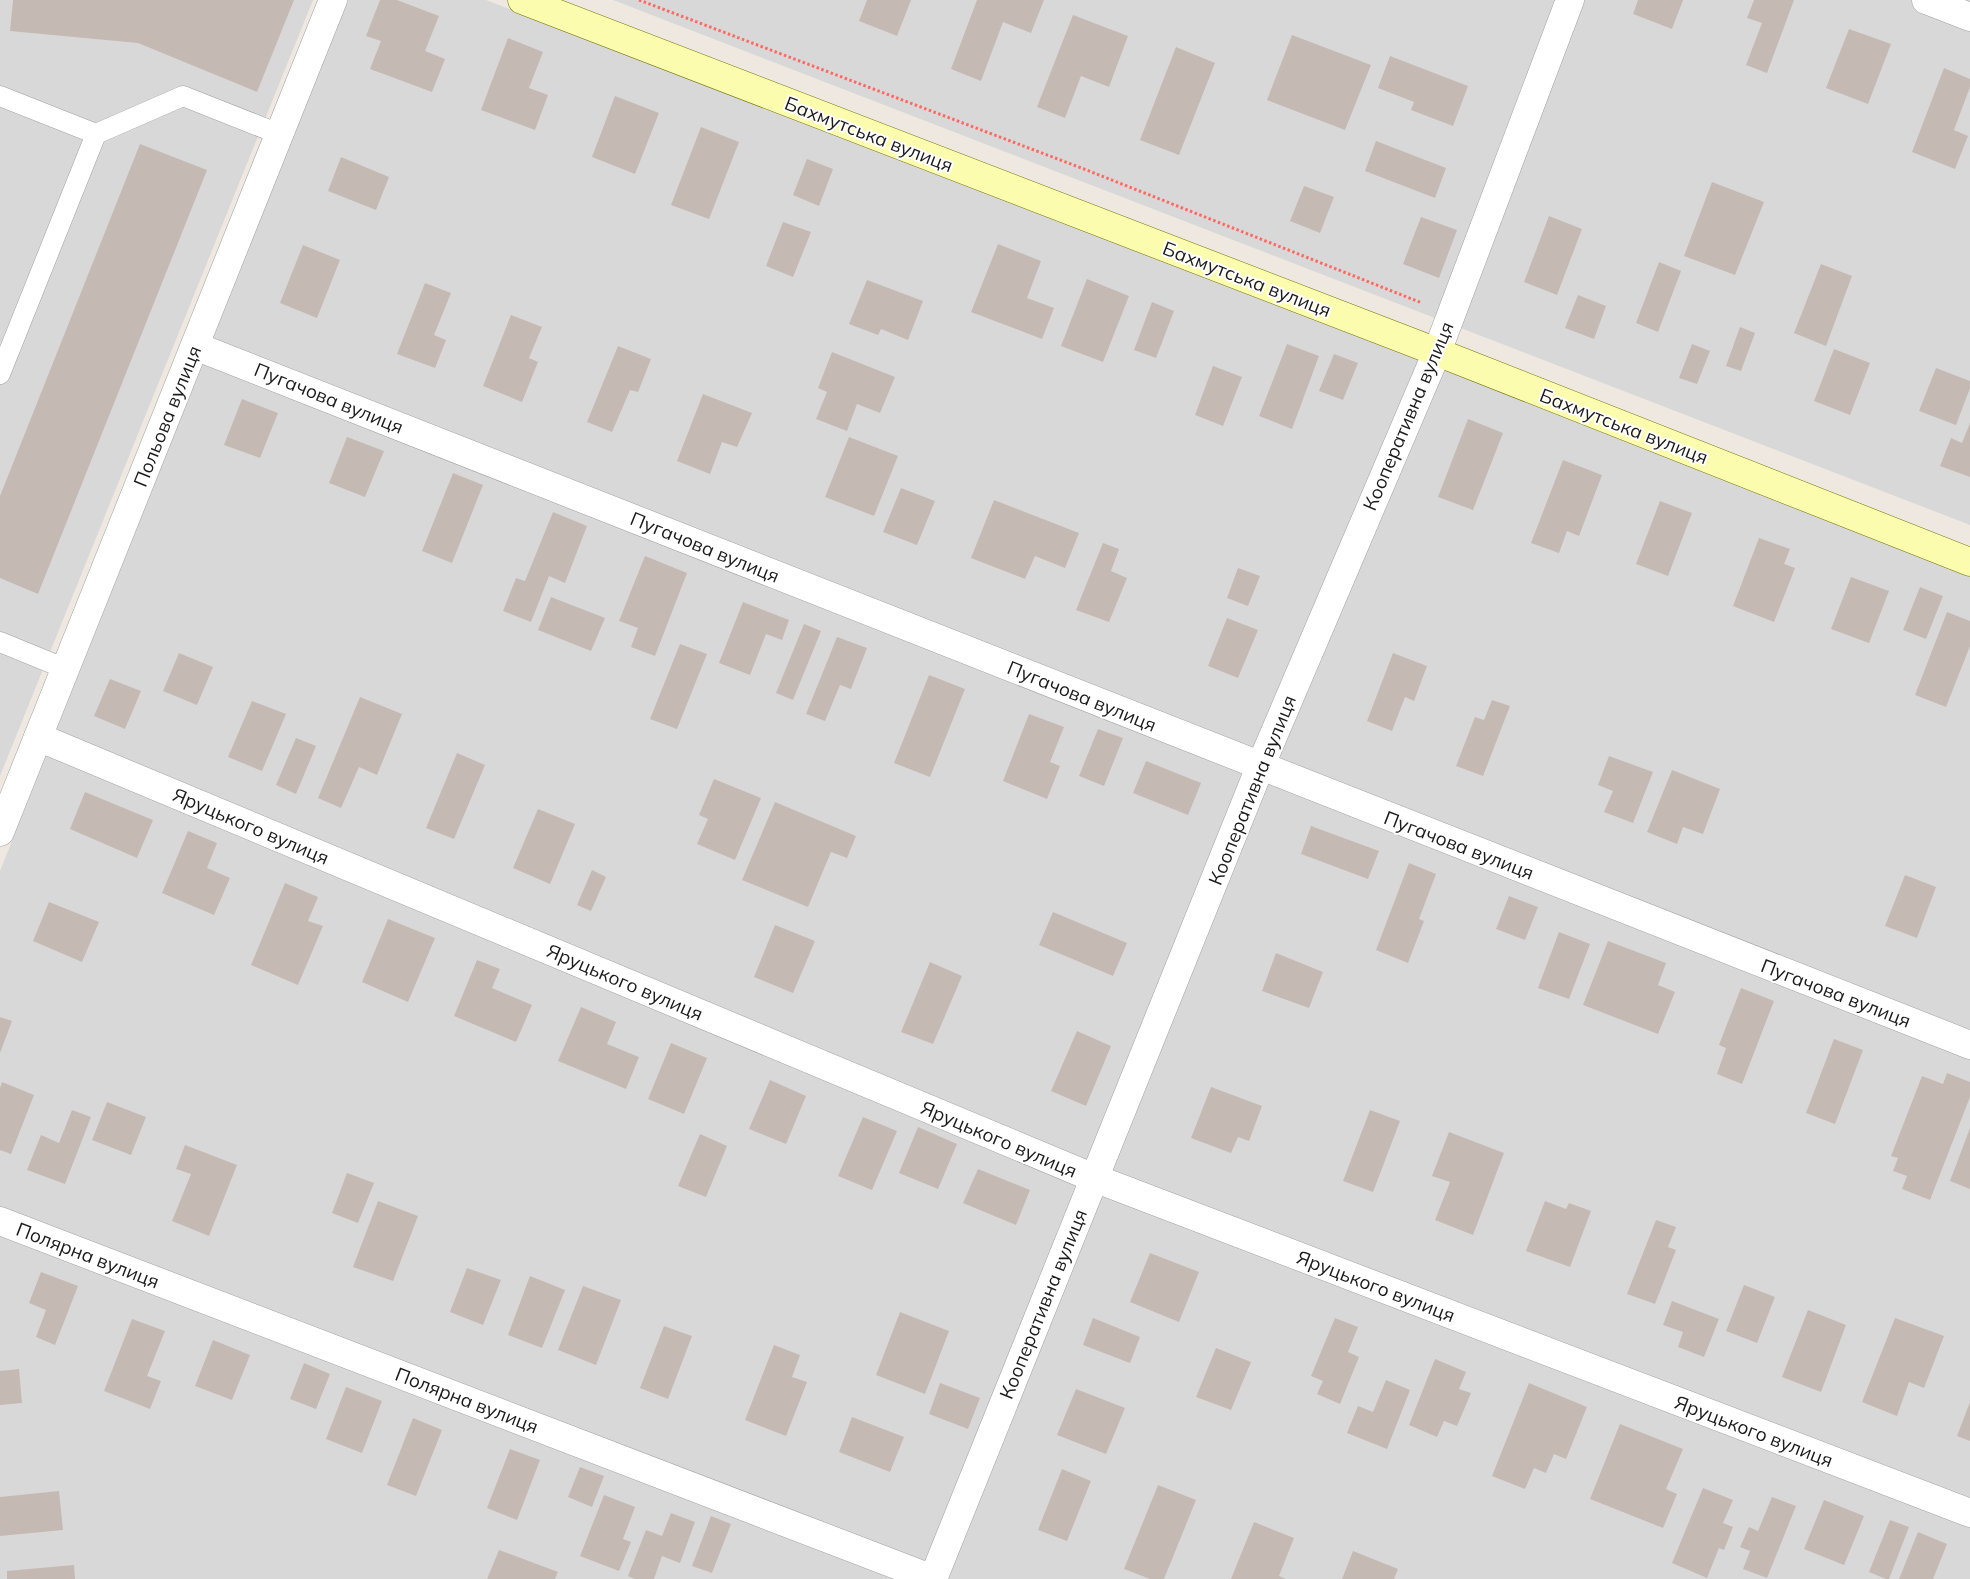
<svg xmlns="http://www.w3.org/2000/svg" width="1970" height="1579" font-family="Mulish,sans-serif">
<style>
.residential{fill:#d9d8d8}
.building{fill:#c5bab3}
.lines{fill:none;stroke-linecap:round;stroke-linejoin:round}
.lane-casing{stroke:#a2a2a2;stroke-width:21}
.street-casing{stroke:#a2a2a2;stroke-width:29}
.secondary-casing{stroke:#6e7500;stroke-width:29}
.path{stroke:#ff6860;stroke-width:3;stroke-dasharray:2.5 2.5;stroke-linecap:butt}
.lane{stroke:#fff;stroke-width:20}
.street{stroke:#fff;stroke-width:28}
.secondary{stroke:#fcfcaf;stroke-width:28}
.labels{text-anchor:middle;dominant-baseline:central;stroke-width:4;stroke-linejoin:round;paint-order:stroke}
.street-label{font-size:19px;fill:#1b1b1b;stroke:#fff}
</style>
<rect width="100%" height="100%" fill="#eee8e0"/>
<!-- residential -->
<g class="residential">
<polygon points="0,0 313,0 0,776"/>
<polygon points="348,0 486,0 1970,566 1970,1579 0,1579 0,871"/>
<polygon points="613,0 1970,0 1970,525"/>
</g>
<!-- building -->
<g class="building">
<polygon points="13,0 294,0 257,92 138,43 10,31"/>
<polygon points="380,0 397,0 439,16 425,51 445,59 432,92 370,69 381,41 366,36"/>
<polygon points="867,0 911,0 897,36 859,21"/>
<polygon points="977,0 1044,0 1031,33 1003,22 981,81 951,69"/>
<polygon points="1638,0 1683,0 1672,29 1633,14"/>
<polygon points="1754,0 1794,0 1767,73 1746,65 1762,23 1747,18"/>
<polygon points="1073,15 1128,36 1109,87 1081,76 1065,118 1037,107"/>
<polygon points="1849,29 1891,44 1868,104 1826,88"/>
<polygon points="1292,35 1371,65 1345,130 1267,100"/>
<polygon points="508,38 543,52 529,88 548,95 535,130 481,110"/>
<polygon points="1176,47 1215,63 1179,155 1140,140"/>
<polygon points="1390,56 1468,86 1453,126 1411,110 1414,102 1378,88"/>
<polygon points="1944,68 1970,79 1970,87 1954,130 1968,136 1955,169 1912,152"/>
<polygon points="615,96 659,113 635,174 592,157"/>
<polygon points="701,127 739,142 709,219 671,205"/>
<polygon points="1376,141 1446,168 1435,198 1365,171"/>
<polygon points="140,144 207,170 38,594 0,578 0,496"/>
<polygon points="341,157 389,177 376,210 328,191"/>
<polygon points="807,159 833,169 819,206 793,195"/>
<polygon points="1712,182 1764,202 1735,275 1684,256"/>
<polygon points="1304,186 1334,197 1320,233 1290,221"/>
<polygon points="1549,216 1582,229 1557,295 1524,282"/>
<polygon points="1421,217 1457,230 1439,278 1403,264"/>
<polygon points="783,222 811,232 793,277 766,266"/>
<polygon points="998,244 1041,261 1027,298 1054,308 1042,339 971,312"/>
<polygon points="303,245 340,260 317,318 280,303"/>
<polygon points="1659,262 1681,271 1658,332 1636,323"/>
<polygon points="1821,264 1852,276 1826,346 1794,333"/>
<polygon points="1087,279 1129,296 1103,362 1061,346"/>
<polygon points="867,280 923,301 908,340 881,329 878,335 849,324"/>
<polygon points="425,283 451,293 434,335 446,340 435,368 397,354"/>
<polygon points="1578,295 1606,306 1594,339 1565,328"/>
<polygon points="1152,302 1174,311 1156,358 1134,350"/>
<polygon points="511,315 542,327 529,358 538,362 522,402 483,386"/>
<polygon points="1740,327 1755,333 1741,371 1726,366"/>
<polygon points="1287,344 1319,356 1292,429 1259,416"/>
<polygon points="1692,344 1710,351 1697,384 1679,378"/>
<polygon points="618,346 651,359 638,392 630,390 612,432 587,422"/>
<polygon points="1834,349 1870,363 1850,415 1814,401"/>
<polygon points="832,352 895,377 880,413 857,404 847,431 816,419 827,392 818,388"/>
<polygon points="1334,354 1358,363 1343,400 1319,391"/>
<polygon points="1213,366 1242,377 1223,426 1195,415"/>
<polygon points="1936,368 1970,381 1970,388 1956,425 1919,411"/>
<polygon points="703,394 752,413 737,447 722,442 710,474 677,461"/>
<polygon points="242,399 278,413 260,458 224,445"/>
<polygon points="1468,419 1503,433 1473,510 1438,497"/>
<polygon points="1970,423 1970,477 1940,466 1951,438 1962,443"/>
<polygon points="347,437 384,451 365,497 329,483"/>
<polygon points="849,437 898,456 874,516 825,497"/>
<polygon points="1563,460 1602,475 1579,536 1567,531 1559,553 1531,543"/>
<polygon points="453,473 483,485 452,563 422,551"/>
<polygon points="901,488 935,501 917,545 883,532"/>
<polygon points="994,500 1079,533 1065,568 1035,556 1025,579 971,558"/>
<polygon points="1660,501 1692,513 1668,576 1636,564"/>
<polygon points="553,512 587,526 565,583 549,576 531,622 503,611 516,578 525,581"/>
<polygon points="1759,538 1790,549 1784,564 1795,568 1774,622 1733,606"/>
<polygon points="1103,543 1119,549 1111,571 1127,578 1109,622 1076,610"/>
<polygon points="645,556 687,573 655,656 631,647 638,628 619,621"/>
<polygon points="1238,568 1260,576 1248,606 1227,598"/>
<polygon points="1851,577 1889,591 1869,643 1831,629"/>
<polygon points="1920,587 1943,596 1926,639 1903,630"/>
<polygon points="551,597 605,618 591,651 538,630"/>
<polygon points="743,602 789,620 782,640 766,634 750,675 719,663"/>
<polygon points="1947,612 1970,621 1970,646 1946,707 1915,695"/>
<polygon points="1227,618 1258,630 1238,678 1208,666"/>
<polygon points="804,624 821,631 793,700 776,693"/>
<polygon points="837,637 867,648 851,689 840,685 825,721 806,714"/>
<polygon points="680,644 707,654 677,729 650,719"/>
<polygon points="179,653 213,667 197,705 163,691"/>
<polygon points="1393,653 1427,666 1414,701 1405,697 1392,731 1367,721"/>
<polygon points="929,675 965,689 930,777 894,763"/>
<polygon points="110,679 141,691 125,729 94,716"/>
<polygon points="360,697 402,714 377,775 359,767 341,808 318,798"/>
<polygon points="1492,700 1510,706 1483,776 1456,766 1475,717 1484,720"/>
<polygon points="252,701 286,714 262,771 228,757"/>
<polygon points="1029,714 1064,727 1050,762 1060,766 1047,799 1003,781"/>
<polygon points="1098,729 1123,738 1104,786 1079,776"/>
<polygon points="296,738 316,746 296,794 276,785"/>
<polygon points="457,753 485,765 454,839 426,828"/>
<polygon points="1609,756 1653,772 1633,823 1604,812 1613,791 1598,785"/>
<polygon points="1146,761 1201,783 1188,815 1133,793"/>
<polygon points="1672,770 1720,789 1703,834 1683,827 1677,844 1647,832"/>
<polygon points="714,779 761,798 735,860 697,844 708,819 699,815"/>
<polygon points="85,792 153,820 137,858 70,829"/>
<polygon points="775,802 856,836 847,858 831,852 808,907 742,880"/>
<polygon points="538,809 575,824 550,884 513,868"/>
<polygon points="1311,826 1379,851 1368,879 1301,854"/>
<polygon points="188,831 217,843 207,868 230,878 214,915 162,893"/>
<polygon points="1409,863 1436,874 1419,919 1424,921 1408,963 1376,950"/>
<polygon points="592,870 606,877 591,911 577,905"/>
<polygon points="1905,875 1936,887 1917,938 1885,926"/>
<polygon points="285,883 318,897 308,921 323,926 298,985 251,965"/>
<polygon points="1509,896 1538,907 1525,940 1496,929"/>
<polygon points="49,902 99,922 82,962 33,941"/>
<polygon points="1053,912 1127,943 1113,976 1039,945"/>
<polygon points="388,919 435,938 408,1002 362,982"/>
<polygon points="775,925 815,941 793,993 754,977"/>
<polygon points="1559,932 1590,944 1569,999 1538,988"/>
<polygon points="1608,941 1666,963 1658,985 1675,992 1658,1034 1583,1005"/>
<polygon points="1276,953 1323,972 1309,1008 1262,991"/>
<polygon points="477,960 500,969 492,988 532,1005 516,1042 454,1016"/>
<polygon points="930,962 962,976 933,1044 901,1032"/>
<polygon points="1741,988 1774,1001 1742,1084 1717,1074 1726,1048 1719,1045"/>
<polygon points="581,1007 616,1022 607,1044 639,1057 626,1089 558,1061"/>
<polygon points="0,1017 12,1021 0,1053"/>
<polygon points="1077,1031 1111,1046 1086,1106 1051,1091"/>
<polygon points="1834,1039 1863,1050 1835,1124 1806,1113"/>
<polygon points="671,1043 707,1058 684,1114 648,1099"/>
<polygon points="1947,1073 1970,1082 1970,1097 1930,1200 1902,1189 1907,1176 1893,1171 1898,1158 1891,1156 1922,1076 1943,1084"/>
<polygon points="770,1080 806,1096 786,1144 749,1129"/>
<polygon points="2,1082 34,1095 11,1154 0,1150 0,1088"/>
<polygon points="1211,1087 1262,1106 1249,1141 1238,1137 1231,1153 1191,1138"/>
<polygon points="107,1102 146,1117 131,1155 92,1140"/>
<polygon points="72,1110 91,1117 65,1184 27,1170 41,1135 59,1143"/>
<polygon points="1370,1110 1400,1121 1373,1192 1343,1181"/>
<polygon points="863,1117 897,1131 872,1190 838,1176"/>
<polygon points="918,1127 957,1144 938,1189 899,1173"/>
<polygon points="1970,1128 1970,1189 1950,1181"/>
<polygon points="1449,1132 1504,1153 1473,1235 1435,1220 1450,1182 1432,1176"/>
<polygon points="700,1134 727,1146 706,1197 678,1186"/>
<polygon points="185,1145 237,1165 209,1236 172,1221 191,1174 176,1169"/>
<polygon points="978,1169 1030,1190 1016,1225 963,1203"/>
<polygon points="347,1173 374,1183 358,1223 332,1213"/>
<polygon points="378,1201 418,1216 393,1281 353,1267"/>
<polygon points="1545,1201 1566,1209 1569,1203 1591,1211 1570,1267 1526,1251"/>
<polygon points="1656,1220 1676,1227 1668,1247 1676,1250 1655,1304 1627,1294"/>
<polygon points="1150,1253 1199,1272 1179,1322 1130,1302"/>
<polygon points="467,1268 501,1280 483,1325 450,1312"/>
<polygon points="41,1272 78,1286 55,1345 36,1337 46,1310 29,1303"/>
<polygon points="530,1276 565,1290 542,1348 508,1335"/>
<polygon points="1744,1285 1775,1297 1757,1343 1726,1331"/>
<polygon points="583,1286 621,1300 596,1365 558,1350"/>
<polygon points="1672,1301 1719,1319 1704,1357 1678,1347 1683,1332 1663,1325"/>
<polygon points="1808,1310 1846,1325 1821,1392 1782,1377"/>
<polygon points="900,1312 949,1331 925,1394 876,1375"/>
<polygon points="1093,1318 1140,1337 1130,1363 1083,1345"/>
<polygon points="1335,1318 1358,1327 1348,1352 1359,1357 1340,1404 1317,1394 1323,1381 1311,1376"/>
<polygon points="1895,1318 1944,1336 1924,1388 1909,1382 1897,1416 1862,1402"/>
<polygon points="132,1319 165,1331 147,1376 161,1381 150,1409 104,1391"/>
<polygon points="664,1326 692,1336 668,1399 640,1388"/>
<polygon points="213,1340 250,1355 232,1400 195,1386"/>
<polygon points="774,1345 800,1355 792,1377 807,1382 786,1436 745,1420"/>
<polygon points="1216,1348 1251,1362 1231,1410 1196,1397"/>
<polygon points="1435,1359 1466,1372 1459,1389 1471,1393 1457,1426 1444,1421 1437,1437 1409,1425"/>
<polygon points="304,1363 330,1374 316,1409 290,1399"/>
<polygon points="19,1369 22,1403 0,1405 0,1371"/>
<polygon points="1386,1380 1410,1390 1387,1449 1347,1433 1358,1406 1373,1412"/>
<polygon points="940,1383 980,1398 968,1429 929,1414"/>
<polygon points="1529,1383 1587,1407 1566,1459 1554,1454 1546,1473 1534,1468 1525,1489 1492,1476"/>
<polygon points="346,1387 382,1401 362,1453 326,1439"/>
<polygon points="1076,1389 1125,1408 1106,1454 1057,1435"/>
<polygon points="1970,1402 1970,1441 1957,1436"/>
<polygon points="852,1417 904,1437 890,1472 839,1452"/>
<polygon points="413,1418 442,1430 416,1496 387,1485"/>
<polygon points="1620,1424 1683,1449 1666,1489 1677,1494 1663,1528 1590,1499"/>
<polygon points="510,1449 540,1460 517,1520 487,1508"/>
<polygon points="580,1467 604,1476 592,1507 568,1497"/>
<polygon points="1062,1469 1091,1481 1067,1541 1038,1530"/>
<polygon points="1158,1485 1196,1500 1164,1579 1150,1579 1124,1569"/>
<polygon points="1703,1488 1733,1500 1723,1523 1733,1527 1724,1550 1719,1548 1707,1578 1672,1563"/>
<polygon points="59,1491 63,1530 0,1536 0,1497"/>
<polygon points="604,1495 635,1507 623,1539 631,1542 619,1571 580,1556"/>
<polygon points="1772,1497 1796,1506 1767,1578 1743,1569 1750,1551 1740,1547 1749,1527 1758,1531"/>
<polygon points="1824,1500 1864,1516 1844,1565 1804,1549"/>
<polygon points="671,1513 695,1522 680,1563 662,1556 654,1579 635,1579 628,1576 646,1530 662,1536"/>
<polygon points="711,1516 731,1524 712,1573 692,1566"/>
<polygon points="1890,1520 1909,1527 1889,1579 1886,1579 1869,1572"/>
<polygon points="1254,1522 1294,1538 1279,1576 1286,1579 1231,1579"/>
<polygon points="1918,1532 1947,1544 1933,1579 1899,1579"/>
<polygon points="499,1550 558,1572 555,1579 487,1579"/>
<polygon points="1353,1551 1398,1569 1394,1579 1342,1579"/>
<polygon points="74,1565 75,1579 7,1579 7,1571"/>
</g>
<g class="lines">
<!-- lane casing -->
<g class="lane-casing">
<g id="lane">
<polyline points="0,96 96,134 183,96 279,134"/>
<polyline points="0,374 96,134"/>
<polyline points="0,642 66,669"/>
</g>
</g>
<!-- street casing -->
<g class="street-casing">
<g id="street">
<polyline points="1926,0 1970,17"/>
<polyline points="195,346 1970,1045"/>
<polyline points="38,737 1094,1178 1970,1513"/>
<polyline points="0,832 333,0"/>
<polyline points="0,1221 933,1579"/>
<polyline points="933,1579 1260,767 1437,352 1570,0"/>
</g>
</g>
<!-- secondary casing -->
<g class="secondary-casing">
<polyline id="secondary" points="522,0 1437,352 1970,562"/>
</g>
<!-- path -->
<polyline class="path" points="639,0 1084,169 1422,303"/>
<!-- lane -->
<use href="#lane" class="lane"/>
<!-- street -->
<use href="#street" class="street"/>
<!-- secondary -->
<use href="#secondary" class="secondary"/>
</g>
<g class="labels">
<!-- street labels -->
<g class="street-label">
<text transform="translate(869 134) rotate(21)">Бахмутська вулиця</text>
<text transform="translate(1247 279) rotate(21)">Бахмутська вулиця</text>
<text transform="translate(329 398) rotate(22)">Пугачова вулиця</text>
<text transform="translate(167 416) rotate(-68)">Польова вулиця</text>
<text transform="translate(1408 416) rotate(-67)">Кооперативна вулиця</text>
<text transform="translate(1624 426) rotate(21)">Бахмутська вулиця</text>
<text transform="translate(705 547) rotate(22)">Пугачова вулиця</text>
<text transform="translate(1082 696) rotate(22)">Пугачова вулиця</text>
<text transform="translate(1252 790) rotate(-68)">Кооперативна вулиця</text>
<text transform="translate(251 826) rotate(23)">Яруцького вулиця</text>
<text transform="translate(1459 845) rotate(21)">Пугачова вулиця</text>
<text transform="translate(625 982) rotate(23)">Яруцького вулиця</text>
<text transform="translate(1836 993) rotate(21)">Пугачова вулиця</text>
<text transform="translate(999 1139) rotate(23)">Яруцького вулиця</text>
<text transform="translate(88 1255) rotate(21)">Полярна вулиця</text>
<text transform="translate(1376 1286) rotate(21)">Яруцького вулиця</text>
<text transform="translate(1043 1304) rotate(-68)">Кооперативна вулиця</text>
<text transform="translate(467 1400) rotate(21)">Полярна вулиця</text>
<text transform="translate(1754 1431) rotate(21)">Яруцького вулиця</text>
</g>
</g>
</svg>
